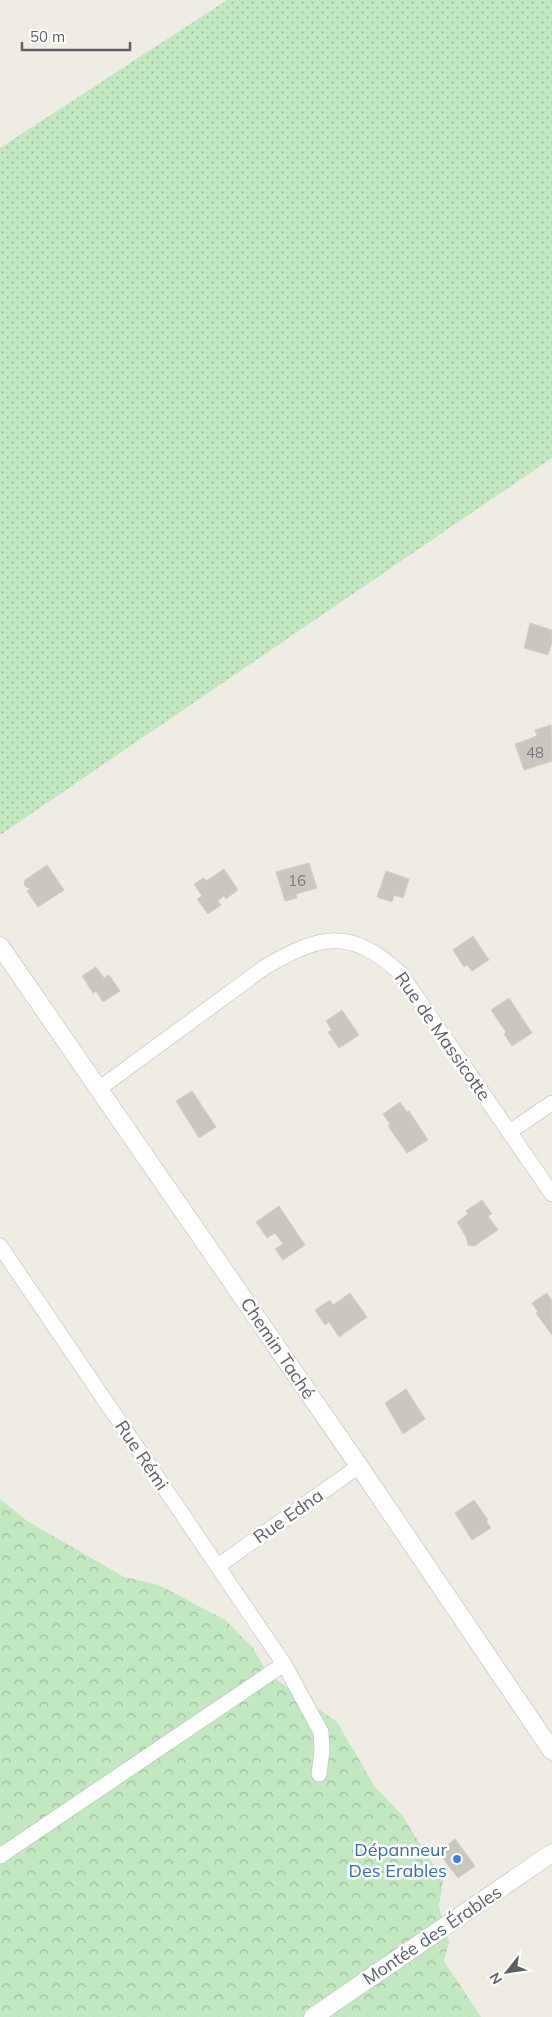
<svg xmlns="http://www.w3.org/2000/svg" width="552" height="2017" font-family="Mulish,sans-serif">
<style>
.grass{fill:url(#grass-dots)}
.forest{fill:url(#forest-crowns)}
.building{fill:#cac7c1;stroke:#d4cdc2}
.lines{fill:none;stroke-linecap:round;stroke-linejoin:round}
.minor-casing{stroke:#b7babf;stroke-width:16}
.tertiary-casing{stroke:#b7babf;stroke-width:19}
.minor{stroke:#fff;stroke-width:15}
.tertiary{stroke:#fff;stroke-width:18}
.shop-dot{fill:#3f7fe0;stroke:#fff;stroke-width:2}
.labels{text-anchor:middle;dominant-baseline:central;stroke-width:5;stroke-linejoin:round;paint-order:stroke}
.number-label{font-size:15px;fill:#787a7c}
.street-label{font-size:18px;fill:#5c6165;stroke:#fff}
.shop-label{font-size:18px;fill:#366cbe;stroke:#fff;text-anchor:end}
</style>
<defs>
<pattern id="grass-dots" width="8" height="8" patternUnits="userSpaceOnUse" patternTransform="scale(1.25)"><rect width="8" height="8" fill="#c2e8bf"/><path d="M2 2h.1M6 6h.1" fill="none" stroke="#a1bf9f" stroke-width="1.8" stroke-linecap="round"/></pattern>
<pattern id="forest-crowns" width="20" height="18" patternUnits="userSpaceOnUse" patternTransform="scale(1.25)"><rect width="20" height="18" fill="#c2e8bf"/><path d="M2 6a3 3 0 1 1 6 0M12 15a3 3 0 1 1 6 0" fill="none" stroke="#a1bf9f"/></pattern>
</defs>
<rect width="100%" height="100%" fill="#efece4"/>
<!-- grass -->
<polygon class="grass" points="227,0 552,0 552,458 0,835 0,148"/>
<!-- forest -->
<polygon class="forest" points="0,1499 27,1521 124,1577 159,1585 225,1620 253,1648 267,1673 337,1722 375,1787 401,1814 443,1880 439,1907 449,1942 444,1961 481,2017 0,2017"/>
<!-- building -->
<g class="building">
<polygon points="530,623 552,630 552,642 548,655 524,648"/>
<polygon points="551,725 552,761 524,770 515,744 537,736 535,730"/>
<polygon points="309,863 317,888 296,894 297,898 285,901 276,872"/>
<polygon points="47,865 64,890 38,907 27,891 30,888 26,887 24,884 25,880"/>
<polygon points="224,869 238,890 226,899 224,896 218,901 221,905 208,914 197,899 202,896 194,884 204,878 206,881"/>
<polygon points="386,871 409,879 403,898 394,895 392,902 377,897"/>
<polygon points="473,936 489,960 472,971 467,965 464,967 453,950"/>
<polygon points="96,967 104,978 109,975 120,991 103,1002 96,991 93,993 82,976"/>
<polygon points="509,998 532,1033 512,1046 504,1034 506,1032 491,1010"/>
<polygon points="342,1010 359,1035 339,1048 328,1032 332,1030 326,1021"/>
<polygon points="192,1091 216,1127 199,1138 176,1101"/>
<polygon points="400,1102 407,1112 409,1111 428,1140 407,1153 388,1126 390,1124 383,1114"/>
<polygon points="482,1200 492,1214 488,1216 498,1230 474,1246 468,1245 466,1237 457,1222 468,1214 466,1211"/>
<polygon points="279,1206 305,1245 283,1260 275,1249 283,1244 275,1233 267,1238 256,1222"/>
<polygon points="350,1293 367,1317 339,1337 329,1322 325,1325 315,1310 330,1300 333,1305"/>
<polygon points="547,1293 552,1301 552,1335 536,1313 538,1312 532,1303"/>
<polygon points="406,1389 425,1419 403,1434 385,1403"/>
<polygon points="474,1500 488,1520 486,1521 491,1528 472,1540 455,1513"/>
<polygon points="455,1839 475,1866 458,1878 438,1852"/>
</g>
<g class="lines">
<!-- minor casing -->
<g class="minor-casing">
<g id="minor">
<path d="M100,1088L265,967C320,935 350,927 400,973L552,1194"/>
<polyline points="509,1132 552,1103"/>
<polyline points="0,1246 284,1664 321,1732 322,1750 319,1774"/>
<polyline points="218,1566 359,1466"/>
<polyline points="0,1856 284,1664"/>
</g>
</g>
<!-- tertiary casing -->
<g class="tertiary-casing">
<g id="tertiary">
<polyline points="0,946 359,1466 552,1751"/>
<polyline points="313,2017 552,1853"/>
</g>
</g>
<!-- minor -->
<use href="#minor" class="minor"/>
<!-- tertiary -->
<use href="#tertiary" class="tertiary"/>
</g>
<!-- markers -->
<circle class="shop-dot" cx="457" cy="1859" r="5"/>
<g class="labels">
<!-- number labels -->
<g class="number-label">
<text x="535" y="752">48</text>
<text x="297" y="880">16</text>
</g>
<!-- street labels -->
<g class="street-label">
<text transform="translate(443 1036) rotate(55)">Rue de Massicotte</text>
<text transform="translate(278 1348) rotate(56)">Chemin Taché</text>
<text transform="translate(142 1455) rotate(56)">Rue Rémi</text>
<text transform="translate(288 1516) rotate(-35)">Rue Edna</text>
<text transform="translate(432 1935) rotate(-34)">Montée des Érables</text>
</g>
<!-- shop labels -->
<g class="shop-label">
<text x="447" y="1849">Dépanneur<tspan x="447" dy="21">Des Erables</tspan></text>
</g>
</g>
<!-- north arrow -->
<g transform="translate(507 1972) rotate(240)" stroke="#ffffff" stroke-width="4" paint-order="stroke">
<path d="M0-4L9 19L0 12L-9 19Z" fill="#5c6165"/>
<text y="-8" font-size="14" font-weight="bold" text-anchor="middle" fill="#5c6165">N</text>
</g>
<!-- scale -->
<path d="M22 42v8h108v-8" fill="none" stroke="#5c6165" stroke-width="2.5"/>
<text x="30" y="42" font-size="15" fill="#5c6165" stroke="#ffffff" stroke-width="4" paint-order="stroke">50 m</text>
</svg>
